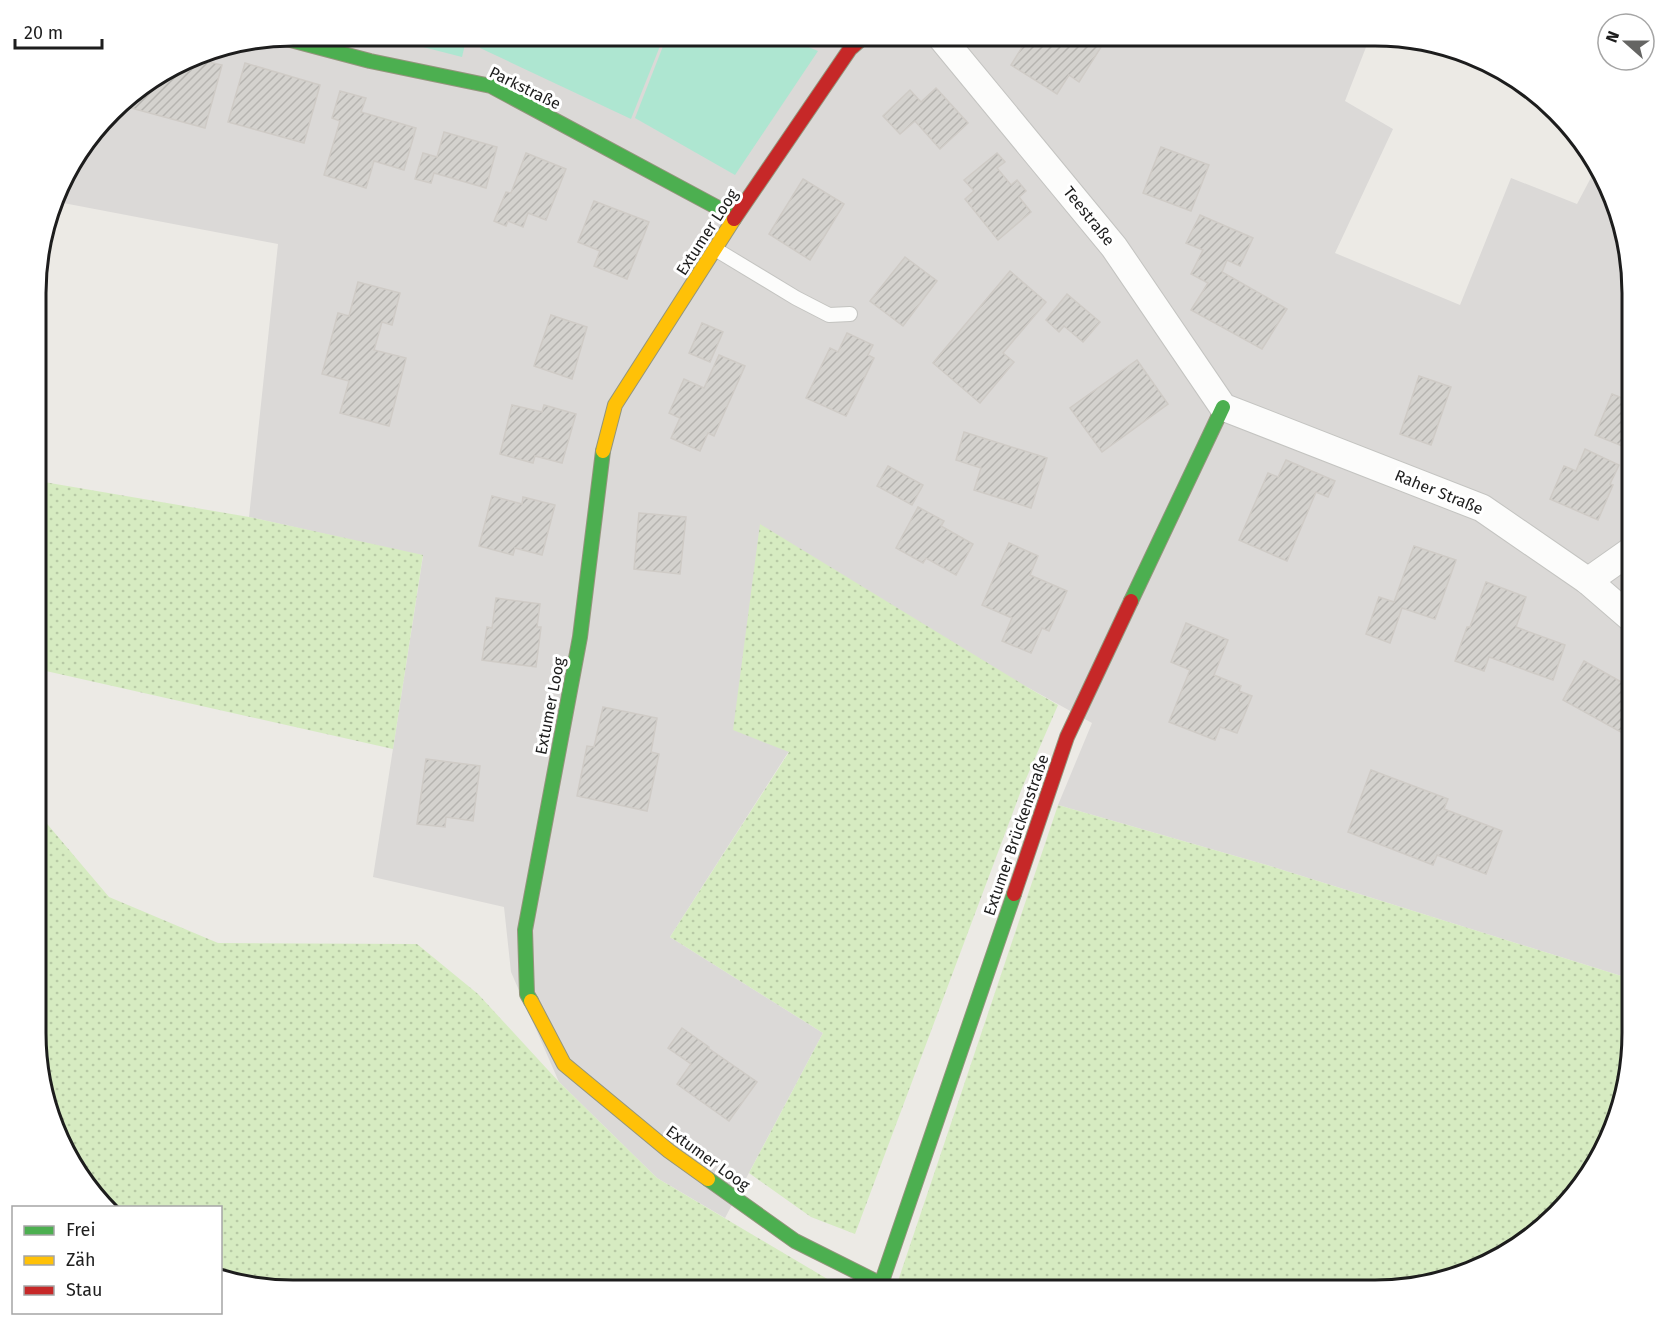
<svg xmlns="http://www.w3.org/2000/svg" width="1668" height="1326" font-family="'Fira Sans',sans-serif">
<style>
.residential{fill:#dbd9d7}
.grass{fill:url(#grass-dots)}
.pitch{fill:#aee6d1}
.building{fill:url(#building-hatch);stroke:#cfcbc6;stroke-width:1.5}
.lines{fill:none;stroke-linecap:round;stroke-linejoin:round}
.lane-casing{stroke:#c4c4c1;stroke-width:16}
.street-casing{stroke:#c4c4c1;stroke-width:29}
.fast-casing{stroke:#93957c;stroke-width:16}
.slow-casing{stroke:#93957c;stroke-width:16}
.jam-casing{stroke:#93957c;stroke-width:16}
.lane{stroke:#fcfcfb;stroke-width:14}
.street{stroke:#fcfcfb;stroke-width:27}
.fast{stroke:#4caf50;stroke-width:14}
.slow{stroke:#ffc107;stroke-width:14}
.jam{stroke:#c62828;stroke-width:14}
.labels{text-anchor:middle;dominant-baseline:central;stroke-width:6;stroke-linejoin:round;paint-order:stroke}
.street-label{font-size:16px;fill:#1d1d1d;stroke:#fff}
.rim{fill:none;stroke:#1d1d1d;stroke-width:3}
</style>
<defs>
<pattern id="grass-dots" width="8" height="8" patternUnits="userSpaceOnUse" patternTransform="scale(1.5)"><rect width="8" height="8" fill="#d6ebc1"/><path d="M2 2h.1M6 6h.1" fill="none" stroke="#b7c9a5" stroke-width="1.8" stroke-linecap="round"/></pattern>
<pattern id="building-hatch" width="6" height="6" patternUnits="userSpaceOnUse" patternTransform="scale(1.5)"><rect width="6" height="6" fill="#d4d2ce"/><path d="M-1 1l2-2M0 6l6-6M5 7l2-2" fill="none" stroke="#b6b4b0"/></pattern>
</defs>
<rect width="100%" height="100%" fill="#eceae5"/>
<!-- residential -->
<polygon class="residential" points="293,36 1370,37 1345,101 1393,129 1335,253 1460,305 1511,178 1577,204 1596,168 1606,180 1632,293 1631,979 1270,866 1058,805 1092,723 1027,687 789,751 670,937 823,1033 725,1218 657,1178 559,1082 511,972 504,907 373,877 423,556 249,517 278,244 58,202 70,165 124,100 210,50"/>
<!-- grass -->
<g class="grass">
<polygon points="38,481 249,517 423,555 393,749 37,669"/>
<polygon points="760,524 1027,687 1058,705 1022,788 855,1234 811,1217 749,1173 823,1033 670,937 789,752 733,730"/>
<polygon points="1058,805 1270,866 1631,979 1631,1050 1612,1132 1568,1203 1474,1270 1375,1290 895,1290"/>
<polygon points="37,812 109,897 218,943 417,944 478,994 559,1082 657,1178 846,1290 277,1289 221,1276 220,1208 109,1207 62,1146 37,1050"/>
</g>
<!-- pitch -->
<g class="pitch">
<polygon points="380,36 467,36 462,57"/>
<polygon points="484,36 664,36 631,119 480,48"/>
<polygon points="667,36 782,36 818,51 735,175 635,118"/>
</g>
<!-- building -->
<g class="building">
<polygon points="1029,36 1108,36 1079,82 1069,75 1057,94 1011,65"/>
<polygon points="195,59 222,65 205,128 131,108 134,93"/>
<polygon points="245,63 320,85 304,143 228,122"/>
<polygon points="936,88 968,123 940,149 915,121 900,134 883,116 910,90 921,102"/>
<polygon points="340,91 366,98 361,112 416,128 404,170 374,161 366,188 324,175 340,121 332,118"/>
<polygon points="444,132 497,147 486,188 434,173 431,183 415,179 423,153 437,157"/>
<polygon points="1161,147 1209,165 1191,211 1143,193"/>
<polygon points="526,153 566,169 546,220 528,213 523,227 508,221 506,226 494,221 506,192 511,193"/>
<polygon points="997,153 1005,162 997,168 1011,185 1017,180 1026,191 1019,197 1031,212 998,240 965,199 974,191 964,180"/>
<polygon points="803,179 844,204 810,260 769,234"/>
<polygon points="594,201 649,222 627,279 594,266 600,251 578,242"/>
<polygon points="1200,215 1253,238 1240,266 1227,260 1222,272 1287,309 1262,349 1191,310 1208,283 1191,274 1203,250 1186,243"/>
<polygon points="905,257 937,281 903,326 870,301"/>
<polygon points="1010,271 1046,302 1003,353 1014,362 980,403 933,363"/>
<polygon points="358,282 400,293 392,325 382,322 374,350 406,358 389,426 340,413 349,381 322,374 338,313 349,316"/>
<polygon points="1067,294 1100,322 1083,342 1064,326 1059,332 1046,320"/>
<polygon points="551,315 587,327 572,379 534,366"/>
<polygon points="702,323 723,332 710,362 689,353"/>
<polygon points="1631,325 1632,325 1632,341 1626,339"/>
<polygon points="847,333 873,345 868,355 874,358 846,416 806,398 830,348 838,352"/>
<polygon points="719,355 745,366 714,436 708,433 700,451 671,438 680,418 669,413 684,379 704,388"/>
<polygon points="1137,360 1168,404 1102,452 1070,408"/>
<polygon points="1419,376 1451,387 1431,445 1400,434"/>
<polygon points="1612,394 1632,402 1632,450 1595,435"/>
<polygon points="512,405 542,412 544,405 576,414 562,463 535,456 533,463 500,454"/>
<polygon points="964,432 1047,458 1031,508 974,490 981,468 956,460"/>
<polygon points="1585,449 1619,465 1610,484 1613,485 1598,520 1550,499 1564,466 1576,471"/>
<polygon points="1286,460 1335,481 1328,497 1316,492 1287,561 1239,540 1268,473 1278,477"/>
<polygon points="888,466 923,485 912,505 877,486"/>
<polygon points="492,496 522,504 523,497 555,505 542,555 515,548 513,555 479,546"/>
<polygon points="918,507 944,521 941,526 973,544 956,575 926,558 923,563 896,548"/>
<polygon points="639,513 686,517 680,574 634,569"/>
<polygon points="1009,543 1038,556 1030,575 1067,591 1049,631 1042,628 1031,653 1002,641 1012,618 982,605"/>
<polygon points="1414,546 1456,560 1435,619 1402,608 1390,643 1366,634 1379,597 1394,602"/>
<polygon points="1486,582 1526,597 1516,627 1565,645 1553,680 1489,657 1484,671 1455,661 1467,627 1470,627"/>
<polygon points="496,598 540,604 537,627 541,627 536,667 482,660 487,627 492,628"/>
<polygon points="1186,623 1228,640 1214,675 1241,686 1239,691 1252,696 1237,733 1220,727 1215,740 1169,722 1190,670 1171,662"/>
<polygon points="1584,661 1632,688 1632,729 1628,736 1563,700"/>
<polygon points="603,707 657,718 651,752 659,754 647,811 577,796 587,746 594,747"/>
<polygon points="426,759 480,766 473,821 446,817 445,827 417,824"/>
<polygon points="1371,770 1448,799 1444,809 1502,831 1486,874 1437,855 1433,865 1348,832"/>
<polygon points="682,1028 709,1047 708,1048 757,1082 729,1121 677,1084 691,1064 668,1048"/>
</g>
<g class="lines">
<!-- lane casing -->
<g class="lane-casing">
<polyline id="lane" points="715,249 796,298 829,315 850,314"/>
</g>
<!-- street casing -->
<g class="street-casing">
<g id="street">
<polyline points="940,36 1114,247 1223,407 1482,508 1588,581 1632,619"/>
<polyline points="1588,581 1632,550"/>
</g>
</g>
<!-- fast casing -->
<g class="fast-casing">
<g id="fast">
<polyline points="283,38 370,61 491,86 735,217"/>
<polyline points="1131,601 1223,407"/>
<polyline points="531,1001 527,994 525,930 580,637 603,451"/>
<polyline points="708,1179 795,1241 881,1284"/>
<polyline points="879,1290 1014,894"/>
</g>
</g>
<!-- slow casing -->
<g class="slow-casing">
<g id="slow">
<polyline points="603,451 615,405 734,219"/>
<polyline points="531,1001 564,1064 669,1151 708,1179"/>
</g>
</g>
<!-- jam casing -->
<g class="jam-casing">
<g id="jam">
<polyline points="734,219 850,49 865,36"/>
<polyline points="1014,894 1067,737 1131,601"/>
</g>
</g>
<!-- lane -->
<use href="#lane" class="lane"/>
<!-- street -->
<use href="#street" class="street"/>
<!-- fast -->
<use href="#fast" class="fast"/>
<!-- slow -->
<use href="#slow" class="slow"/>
<!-- jam -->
<use href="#jam" class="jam"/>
</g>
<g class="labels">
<!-- street labels -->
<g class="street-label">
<text transform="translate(525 88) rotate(26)">Parkstraße</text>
<text transform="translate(1089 216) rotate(51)">Teestraße</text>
<text transform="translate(707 232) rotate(-57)">Extumer Loog</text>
<text transform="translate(1439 492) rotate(22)">Raher Straße</text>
<text transform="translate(550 706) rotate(-79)">Extumer Loog</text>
<text transform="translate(1016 835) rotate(-71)">Extumer Brückenstraße</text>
<text transform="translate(708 1158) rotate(36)">Extumer Loog</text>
</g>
</g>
<!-- crop -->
<path d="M0 0H1668V1326H0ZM293 46H1375A247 247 0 0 1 1622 293V1033A247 247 0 0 1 1375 1280H293A247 247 0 0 1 46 1033V293A247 247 0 0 1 293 46Z" fill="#fff" fill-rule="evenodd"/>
<path class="rim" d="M293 46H1375A247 247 0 0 1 1622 293V1033A247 247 0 0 1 1375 1280H293A247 247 0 0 1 46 1033V293A247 247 0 0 1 293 46Z"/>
<!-- legend -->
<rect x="12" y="1206" width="210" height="108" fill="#ffffff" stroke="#a5a5a5" stroke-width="1.5"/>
<rect x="24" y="1226" width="30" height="9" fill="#4caf50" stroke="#a5a5a5" stroke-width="1.5"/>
<text x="66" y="1236" font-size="18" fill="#1d1d1d">Frei</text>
<rect x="24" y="1256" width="30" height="9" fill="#ffc107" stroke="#a5a5a5" stroke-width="1.5"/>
<text x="66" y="1266" font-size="18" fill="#1d1d1d">Zäh</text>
<rect x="24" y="1286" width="30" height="9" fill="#c62828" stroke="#a5a5a5" stroke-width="1.5"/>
<text x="66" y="1296" font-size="18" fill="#1d1d1d">Stau</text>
<!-- north arrow -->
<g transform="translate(1626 42) rotate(291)"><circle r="28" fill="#ffffff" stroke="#a5a5a5" stroke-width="1.5"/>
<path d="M0-4.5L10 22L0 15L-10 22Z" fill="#656563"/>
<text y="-9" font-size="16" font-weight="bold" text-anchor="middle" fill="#1d1d1d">N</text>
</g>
<!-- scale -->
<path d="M15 39v9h87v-9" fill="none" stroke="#1d1d1d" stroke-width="3"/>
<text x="24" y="39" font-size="18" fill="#1d1d1d" stroke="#ffffff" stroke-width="4.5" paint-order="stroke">20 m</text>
</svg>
